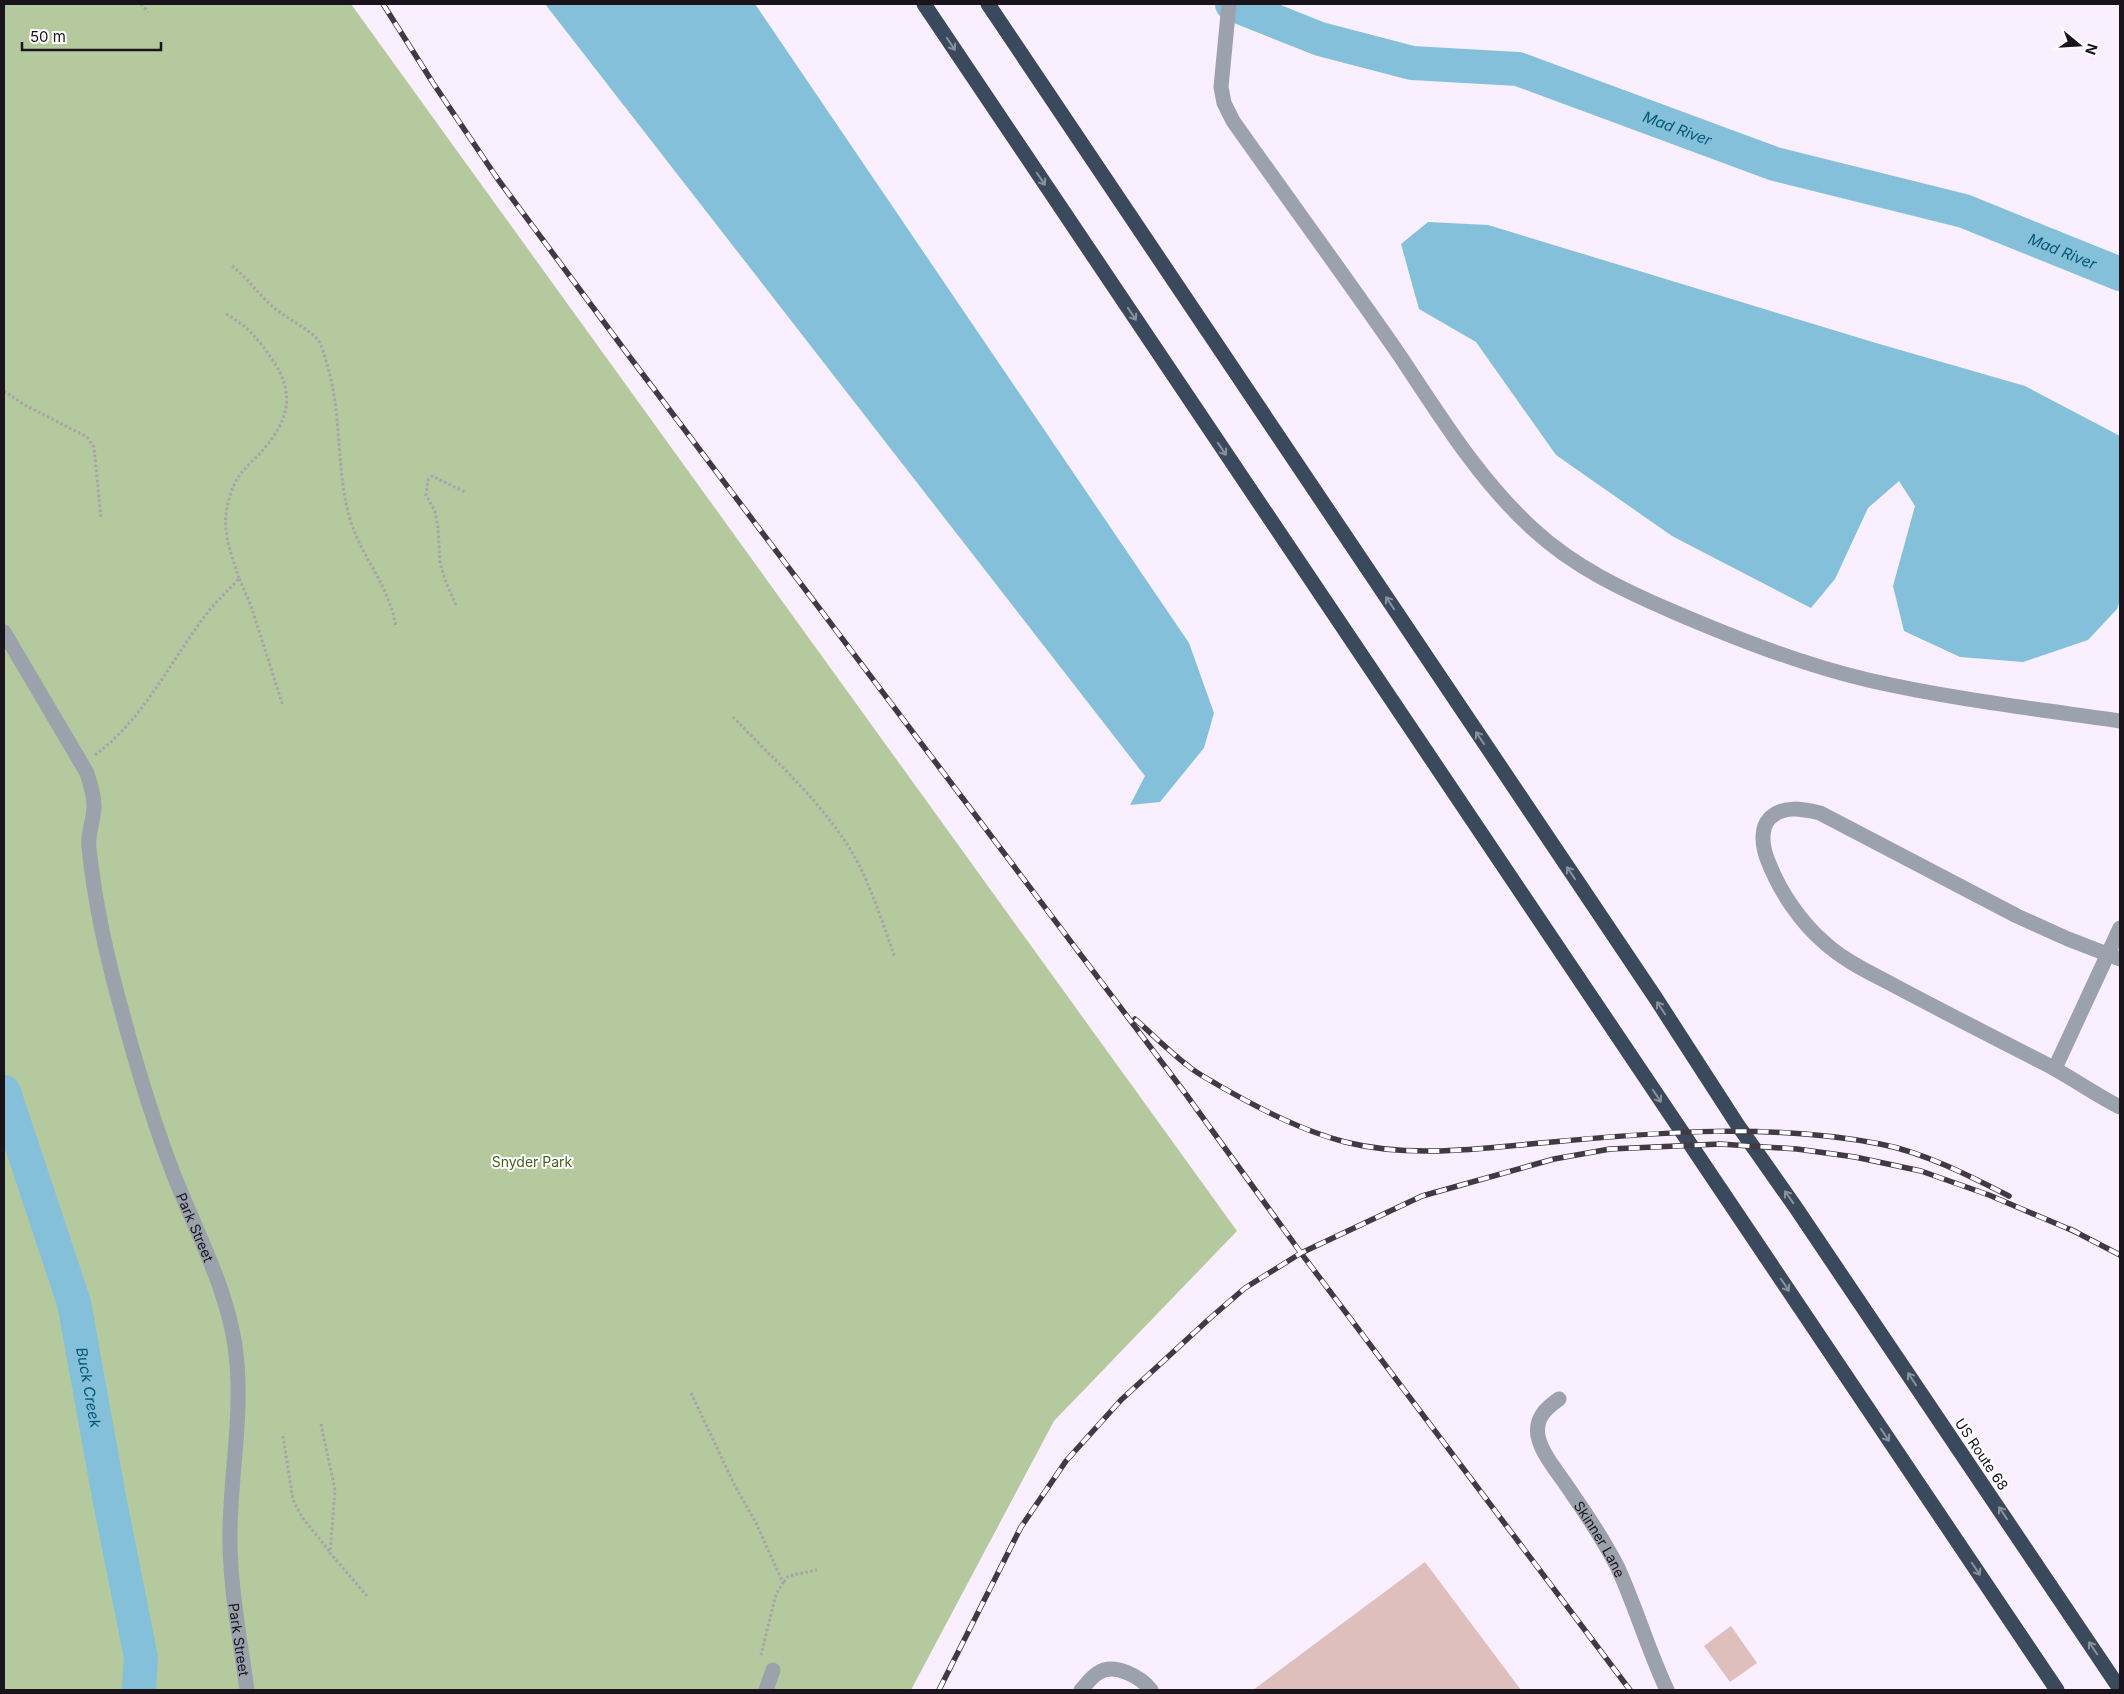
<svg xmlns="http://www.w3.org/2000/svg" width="2124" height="1694" font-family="Inter,sans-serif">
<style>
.green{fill:#b5c99f}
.water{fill:#84c0da}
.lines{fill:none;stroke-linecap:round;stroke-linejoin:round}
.river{stroke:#84c0da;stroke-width:34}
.building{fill:#dfbfbb}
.path{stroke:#aaa1ae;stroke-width:3;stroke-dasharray:2.5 2.5;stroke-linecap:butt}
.minor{stroke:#9ba2ac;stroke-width:15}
.highway{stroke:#3b495c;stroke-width:15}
.rail-casing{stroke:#413a44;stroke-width:5.5}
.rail{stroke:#fff;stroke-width:4;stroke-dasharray:11;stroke-linecap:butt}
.oneway{stroke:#89929d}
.labels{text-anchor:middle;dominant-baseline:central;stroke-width:4;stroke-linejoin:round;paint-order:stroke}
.park-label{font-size:14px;fill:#446019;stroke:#fff}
.street-label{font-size:14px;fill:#19131c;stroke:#fff}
.water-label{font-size:15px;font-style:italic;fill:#035772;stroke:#fff}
</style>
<rect width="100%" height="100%" fill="#f9effe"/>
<!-- green -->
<polygon class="green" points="4,4 351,4 1237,1231 1054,1421 911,1690 4,1690"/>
<!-- water -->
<g class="water">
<polygon points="545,4 755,4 1189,643 1214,713 1204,748 1160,802 1130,805 1145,776"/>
<polygon points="1428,222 1488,225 1876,343 2025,386 2120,436 2120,600 2117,609 2088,640 2023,662 1960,657 1904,631 1893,586 1915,506 1899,481 1868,508 1835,579 1811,608 1672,536 1556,455 1476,342 1419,309 1401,244"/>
</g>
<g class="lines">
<!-- river -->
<g class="river">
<path id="s1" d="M1232,4L1320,39L1412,63L1518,69L1775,164L1964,211L2120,274"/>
<path id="s2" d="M4,1092L74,1303L110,1502L141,1658L139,1690"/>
</g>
</g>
<!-- building -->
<g class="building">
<polygon points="1425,1562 1521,1690 1253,1690"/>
<polygon points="1731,1626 1757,1663 1730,1682 1704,1646"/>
</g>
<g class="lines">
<!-- path -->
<g class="path">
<polyline points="141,4 148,12"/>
<path d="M232,266C247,278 258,293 272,306C285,318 308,328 318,340C322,345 324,355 326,361C343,413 335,468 350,519C362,559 389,584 396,627"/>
<path d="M226,314C249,327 257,338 272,359C296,394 289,420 262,451C255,459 245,467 239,476C233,485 229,497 227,508C222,532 232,556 239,578"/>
<polyline points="4,391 23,404 87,437 94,447 101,518"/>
<polyline points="456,605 445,580 440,563 438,528 435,511 426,495 428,480 432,476 465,492"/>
<path d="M733,717C776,762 831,810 859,865C874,895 884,927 895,958"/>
<path d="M95,755C143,720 170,662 205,616C215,602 228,591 239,578L251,606L283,706"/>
<polyline points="691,1393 735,1486 756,1523 783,1583 776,1594 761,1655"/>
<polyline points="321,1424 335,1490 330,1553 367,1596"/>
<polyline points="283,1436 293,1500 302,1517 330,1552"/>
<polyline points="784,1582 788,1576 817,1570"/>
</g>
<!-- minor -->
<g class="minor">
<path d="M1229,4L1221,87L1224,103L1233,121C1288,199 1344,275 1398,353C1439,414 1478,479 1533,529C1574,567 1623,590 1674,612C1737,639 1801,664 1868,680C1951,699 2036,709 2120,721"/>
<path id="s3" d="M4,632L87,773C90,784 94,794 94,806C94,820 87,834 89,848C95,906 108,963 124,1019C138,1071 154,1123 173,1173C194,1227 227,1288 235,1346C244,1408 231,1468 230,1530C229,1584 240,1638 247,1690"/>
<path d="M2120,959L2068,939L2017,916L1820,813C1802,809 1784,805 1770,818C1759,829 1763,849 1768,861C1780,892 1801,923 1826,944C1846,962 1873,974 1897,987C1944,1012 1991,1036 2038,1060C2067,1074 2092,1093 2120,1107"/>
<polyline points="2055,1068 2120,928"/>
<path id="s4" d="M1559,1399C1546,1408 1535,1418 1538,1436C1542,1456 1562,1477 1573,1495C1589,1518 1604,1541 1617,1566C1636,1607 1648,1650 1667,1690"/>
<polyline points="766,1690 773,1670"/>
<path d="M1081,1690C1086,1685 1091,1677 1098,1673C1114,1662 1141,1677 1151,1690"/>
</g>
<!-- highway -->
<g class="highway">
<polyline points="924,4 2057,1690"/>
<polyline points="988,4 1655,997 1737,1124 1794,1205 2120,1689"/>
</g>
<!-- rail casing -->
<g class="rail-casing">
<g id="rail">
<polyline points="383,4 433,83 497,178 629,356 1185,1093 1301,1253 1630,1690"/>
<path d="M1135,1019C1152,1034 1169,1051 1187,1065C1196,1073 1208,1079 1218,1085C1258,1108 1300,1130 1345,1142C1413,1159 1483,1148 1552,1142C1661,1132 1771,1123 1880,1144C1923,1152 1970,1176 2009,1196"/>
<polyline points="2070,1229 2120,1255"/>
<polyline points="939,1690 1021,1527 1066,1461 1121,1400 1208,1320 1245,1288 1301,1253 1422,1196 1554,1159 1610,1149 1720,1144 1797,1149 1855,1157 1921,1171 1989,1195 2076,1232"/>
</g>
</g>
<!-- rail -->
<use href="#rail" class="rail"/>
</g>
<!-- one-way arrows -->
<defs><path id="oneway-shaft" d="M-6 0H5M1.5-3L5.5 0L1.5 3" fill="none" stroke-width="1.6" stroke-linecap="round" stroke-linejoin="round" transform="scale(1.25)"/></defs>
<g class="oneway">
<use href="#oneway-shaft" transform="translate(951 44) rotate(56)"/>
<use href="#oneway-shaft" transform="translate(1041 179) rotate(56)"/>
<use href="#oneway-shaft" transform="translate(1132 314) rotate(56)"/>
<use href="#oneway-shaft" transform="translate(1222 449) rotate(56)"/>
<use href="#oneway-shaft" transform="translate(1390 603) rotate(-124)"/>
<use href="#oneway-shaft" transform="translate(1480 738) rotate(-124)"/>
<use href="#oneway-shaft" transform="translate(1571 873) rotate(-124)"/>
<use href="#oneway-shaft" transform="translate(1661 1008) rotate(-123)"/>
<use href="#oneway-shaft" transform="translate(1657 1096) rotate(56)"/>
<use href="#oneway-shaft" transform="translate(1789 1197) rotate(-125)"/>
<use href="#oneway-shaft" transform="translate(1785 1285) rotate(56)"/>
<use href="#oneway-shaft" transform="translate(1912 1379) rotate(-124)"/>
<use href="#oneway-shaft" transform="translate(1885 1435) rotate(56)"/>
<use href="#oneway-shaft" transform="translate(2003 1513) rotate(-124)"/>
<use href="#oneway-shaft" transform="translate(1976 1569) rotate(56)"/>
<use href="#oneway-shaft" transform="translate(2093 1648) rotate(-124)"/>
</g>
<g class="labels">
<!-- park labels -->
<g class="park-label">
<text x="532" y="1161">Snyder Park</text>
</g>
<!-- street labels -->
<g class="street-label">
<text stroke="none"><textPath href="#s3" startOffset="635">Park Street</textPath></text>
<text transform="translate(1982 1454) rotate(56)">US Route 68</text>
<text stroke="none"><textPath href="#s4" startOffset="166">Skinner Lane</textPath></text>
<text stroke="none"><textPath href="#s3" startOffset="1055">Park Street</textPath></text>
</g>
<!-- water labels -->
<g class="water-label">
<text stroke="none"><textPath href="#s1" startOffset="466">Mad River</textPath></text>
<text stroke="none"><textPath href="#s1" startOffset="871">Mad River</textPath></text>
<text stroke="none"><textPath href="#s2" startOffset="308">Buck Creek</textPath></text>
</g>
</g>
<!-- border -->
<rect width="2124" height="1694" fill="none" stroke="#19131c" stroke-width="10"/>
<!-- north arrow -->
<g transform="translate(2079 45) rotate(108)" stroke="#ffffff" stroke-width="4" paint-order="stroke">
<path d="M0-4L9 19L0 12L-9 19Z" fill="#19131c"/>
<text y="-8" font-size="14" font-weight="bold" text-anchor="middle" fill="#19131c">N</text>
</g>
<!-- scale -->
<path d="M22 42v8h139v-8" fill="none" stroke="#19131c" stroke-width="2.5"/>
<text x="30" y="42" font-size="15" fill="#19131c" stroke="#ffffff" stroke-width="4" paint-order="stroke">50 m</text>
</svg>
